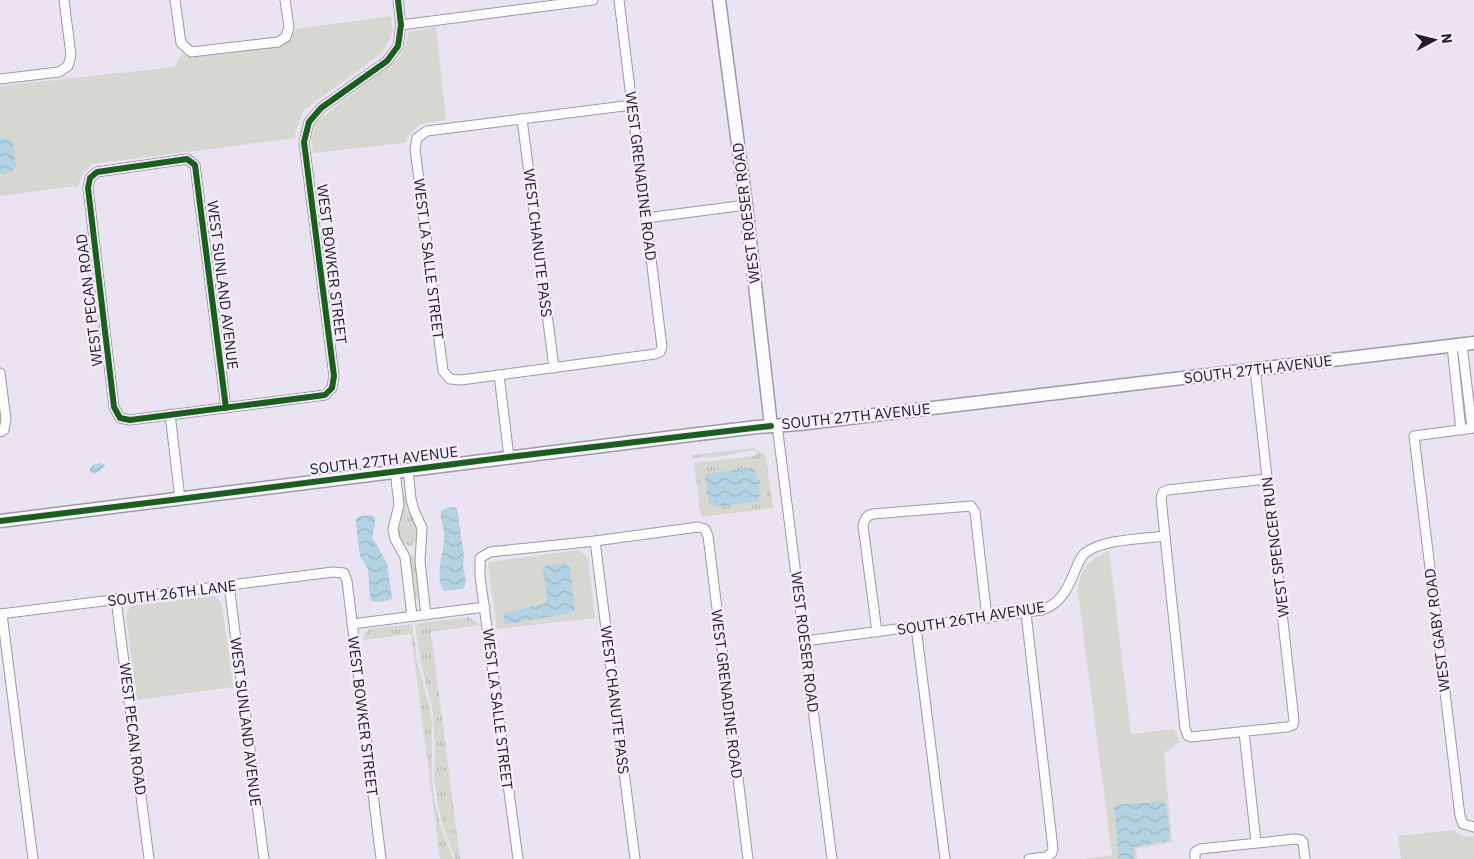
<svg xmlns="http://www.w3.org/2000/svg" width="1474" height="859" font-family="'IBM Plex Sans',sans-serif">
<style>
.grass{fill:url(#grass-tufts)}
.park{fill:#d7d7d1}
.water{fill:url(#water-waves)}
.lines{fill:none;stroke-linecap:round;stroke-linejoin:round}
.street-casing{stroke:#9e99a4;stroke-width:11}
.secondary-casing{stroke:#9e99a4;stroke-width:15}
.street{stroke:#fcfbfd;stroke-width:9}
.secondary{stroke:#fcfbfd;stroke-width:12}
.cycleway-casing{stroke:#f4edfd;stroke-width:9}
.cycleway{stroke:#1b5e20;stroke-width:6}
.labels{text-anchor:middle;dominant-baseline:central;stroke-width:4.5;stroke-linejoin:round;paint-order:stroke}
.street-label{font-size:15px;fill:#211d26;stroke:#f4edfd}
</style>
<defs>
<pattern id="grass-tufts" width="24" height="20" patternUnits="userSpaceOnUse" patternTransform="scale(1.25)"><rect width="24" height="20" fill="#d7d7d1"/><path d="M3 7l-1-3M5 7V3M7 7l1-3M15 17l-1-3M17 17v-4M19 17l1-3" fill="none" stroke="#b8b8b3"/></pattern>
<pattern id="water-waves" width="16" height="10" patternUnits="userSpaceOnUse" patternTransform="scale(1.25)"><rect width="16" height="10" fill="#b3d3e3"/><path d="M0 5q4-4 8 0t8 0" fill="none" stroke="#9ab5c3"/></pattern>
</defs>
<rect width="100%" height="100%" fill="#eae3f2"/>
<!-- grass -->
<g class="grass">
<polygon points="754,448 766,456 773,508 701,517 694,463 754,456 758,453 755,450 715,457 693,458 693,455"/>
<path d="M403,495H406C406,500 406,507 408,512C410,515 413,518 415,521C420,530 419,542 410,546C391,541 401,524 403,511C404,506 402,500 403,495Z"/>
<polygon points="411,554 414,556 419,597 416,600 415,599 409,557"/>
<polygon points="469,617 480,625 431,632 460,859 455,859 444,829 438,805 434,777 435,751 433,714 430,699 420,660 415,624"/>
<polygon points="412,624 417,660 429,705 432,724 432,778 434,797 440,824 453,859 440,859 411,634 363,640 365,634 369,629"/>
</g>
<!-- park -->
<g class="park">
<polygon points="391,16 393,32 382,53 304,110 296,130 295,138 93,164 83,173 78,186 0,196 0,86 174,67 182,54 196,57 283,46 297,29"/>
<path d="M436,27L446,120C424,123 416,122 405,143L313,153L311,137L316,122L399,58L405,46L409,32Z"/>
<polygon points="578,550 588,557 595,618 497,629 488,566 490,562"/>
<path d="M1109,551L1131,734L1174,729L1180,742L1164,753L1172,842L1136,849L1137,859H1085L1112,855L1078,593C1079,569 1088,560 1109,551Z"/>
<polygon points="215,596 222,604 233,687 137,700 126,617 130,606"/>
<path d="M1454,830C1460,836 1465,838 1474,836V859H1401L1398,836Z"/>
</g>
<!-- water -->
<g class="water">
<path d="M0,138H9C16,146 15,158 16,168L6,174H0Z"/>
<polygon points="101,463 105,464 104,467 101,469 98,472 94,474 90,471 90,469 92,465"/>
<path d="M749,468L754,469C758,477 760,491 759,501L716,507L709,504L705,477L706,474Z"/>
<path d="M454,507L457,509L458,514L464,557L463,565L466,581L465,586L462,589L444,591C434,579 444,552 444,538C445,528 439,520 441,511L447,508Z"/>
<path d="M371,515L375,517V524L372,537L387,563L392,598C386,603 379,602 371,601L370,597L368,569L360,556L356,524V519L360,516Z"/>
<polygon points="565,563 570,567 575,610 567,614 506,624 504,621 504,613 544,604 547,598 543,568 545,566"/>
<polygon points="1160,801 1164,802 1166,806 1170,838 1167,841 1138,846 1134,848 1134,859 1119,859 1114,808 1117,805"/>
</g>
<g class="lines">
<!-- street casing -->
<g class="street-casing">
<g id="street">
<polyline points="175,0 181,43 191,52 278,42 286,37 289,27 285,0"/>
<polyline points="619,0 662,347 660,352 655,354 461,380 450,379 443,371 415,149 417,138 427,131 632,105"/>
<polyline points="401,25 593,0"/>
<polyline points="0,79 59,72 68,66 71,55 64,0"/>
<polyline points="522,119 554,368"/>
<polyline points="646,218 746,205"/>
<polyline points="1462,345 1472,428"/>
<polyline points="1452,346 1461,430"/>
<polyline points="1255,369 1294,721 1293,725 1287,727 1191,737 1188,736 1185,728 1161,498 1163,492 1168,490 1267,479"/>
<polyline points="0,373 6,419 4,430 0,432"/>
<polyline points="499,375 509,457"/>
<polyline points="226,408 195,165 187,159 97,172 90,178 88,188 114,407 120,418 130,420 325,395 332,388 334,376 304,142 309,122 321,108 387,61 398,46 401,25 398,0"/>
<polyline points="170,414 180,499"/>
<polyline points="777,425 832,859"/>
<polyline points="1474,428 1414,436 1460,816 1463,824 1474,827"/>
<polyline points="408,469 411,499 414,510 422,528 420,561 426,615"/>
<polyline points="395,471 399,505 393,529 395,539 405,557 412,616"/>
<polyline points="595,541 635,859"/>
<polyline points="229,585 264,859"/>
<polyline points="116,599 149,859"/>
<polyline points="1026,613 1053,849 1052,853 1046,857 1029,859"/>
<polyline points="0,614 333,572 344,573 347,581 381,859"/>
<polyline points="2,614 33,859"/>
<polyline points="352,624 485,607"/>
<polyline points="916,627 945,859"/>
<path d="M877,632L863,526C864,520 867,515 873,514L971,506L975,512L987,618"/>
<path d="M805,641L1042,610C1063,603 1069,585 1077,566C1079,561 1081,557 1085,553C1104,539 1141,539 1165,536"/>
<polyline points="1244,732 1256,842"/>
<polyline points="518,859 480,576 480,558 490,552 595,541 698,527 705,529 708,536 748,859"/>
<polyline points="1195,859 1195,852 1200,849 1295,839 1301,840 1303,842 1305,859"/>
</g>
</g>
<!-- secondary casing -->
<g class="secondary-casing">
<g id="secondary">
<polyline points="719,0 746,205 771,426"/>
<polyline points="0,521 682,436 757,427 799,424 1474,343"/>
</g>
</g>
<!-- street -->
<use href="#street" class="street"/>
<!-- secondary -->
<use href="#secondary" class="secondary"/>
<!-- cycleway casing -->
<g class="cycleway-casing">
<g id="cycleway">
<polyline points="226,408 195,165 187,159 97,172 90,178 88,188 114,407 120,418 130,420 325,395 332,388 334,376 304,142 309,122 321,108 387,61 398,46 401,25 398,0"/>
<polyline points="0,521 180,499 509,457 771,426"/>
</g>
</g>
<!-- cycleway -->
<use href="#cycleway" class="cycleway"/>
</g>
<g class="labels">
<!-- street labels -->
<g class="street-label">
<text transform="translate(641 176) rotate(83)">WEST GRENADINE ROAD</text>
<text transform="translate(746 213) rotate(-97)">WEST ROESER ROAD</text>
<text transform="translate(538 243) rotate(83)">WEST CHANUTE PASS</text>
<text transform="translate(429 259) rotate(83)">WEST LA SALLE STREET</text>
<text transform="translate(332 264) rotate(83)">WEST BOWKER STREET</text>
<text transform="translate(223 285) rotate(83)">WEST SUNLAND AVENUE</text>
<text transform="translate(89 300) rotate(-97)">WEST PECAN ROAD</text>
<text transform="translate(1258 369) rotate(-7)">SOUTH 27TH AVENUE</text>
<text transform="translate(856 416) rotate(-6)">SOUTH 27TH AVENUE</text>
<text transform="translate(384 460) rotate(-7)">SOUTH 27TH AVENUE</text>
<text transform="translate(1275 547) rotate(-97)">WEST SPENCER RUN</text>
<text transform="translate(172 593) rotate(-7)">SOUTH 26TH LANE</text>
<text transform="translate(971 618) rotate(-9)">SOUTH 26TH AVENUE</text>
<text transform="translate(1437 630) rotate(-97)">WEST GABY ROAD</text>
<text transform="translate(805 642) rotate(83)">WEST ROESER ROAD</text>
<text transform="translate(727 694) rotate(83)">WEST GRENADINE ROAD</text>
<text transform="translate(615 700) rotate(83)">WEST CHANUTE PASS</text>
<text transform="translate(498 709) rotate(83)">WEST LA SALLE STREET</text>
<text transform="translate(363 716) rotate(83)">WEST BOWKER STREET</text>
<text transform="translate(246 722) rotate(83)">WEST SUNLAND AVENUE</text>
<text transform="translate(133 729) rotate(83)">WEST PECAN ROAD</text>
</g>
</g>
<!-- north arrow -->
<g transform="translate(1434 40) rotate(83)" stroke="#f4edfd" stroke-width="4" paint-order="stroke">
<path d="M0-4L9 19L0 12L-9 19Z" fill="#211d26"/>
<text y="-8" font-size="14" font-weight="bold" text-anchor="middle" fill="#211d26">N</text>
</g>
</svg>
